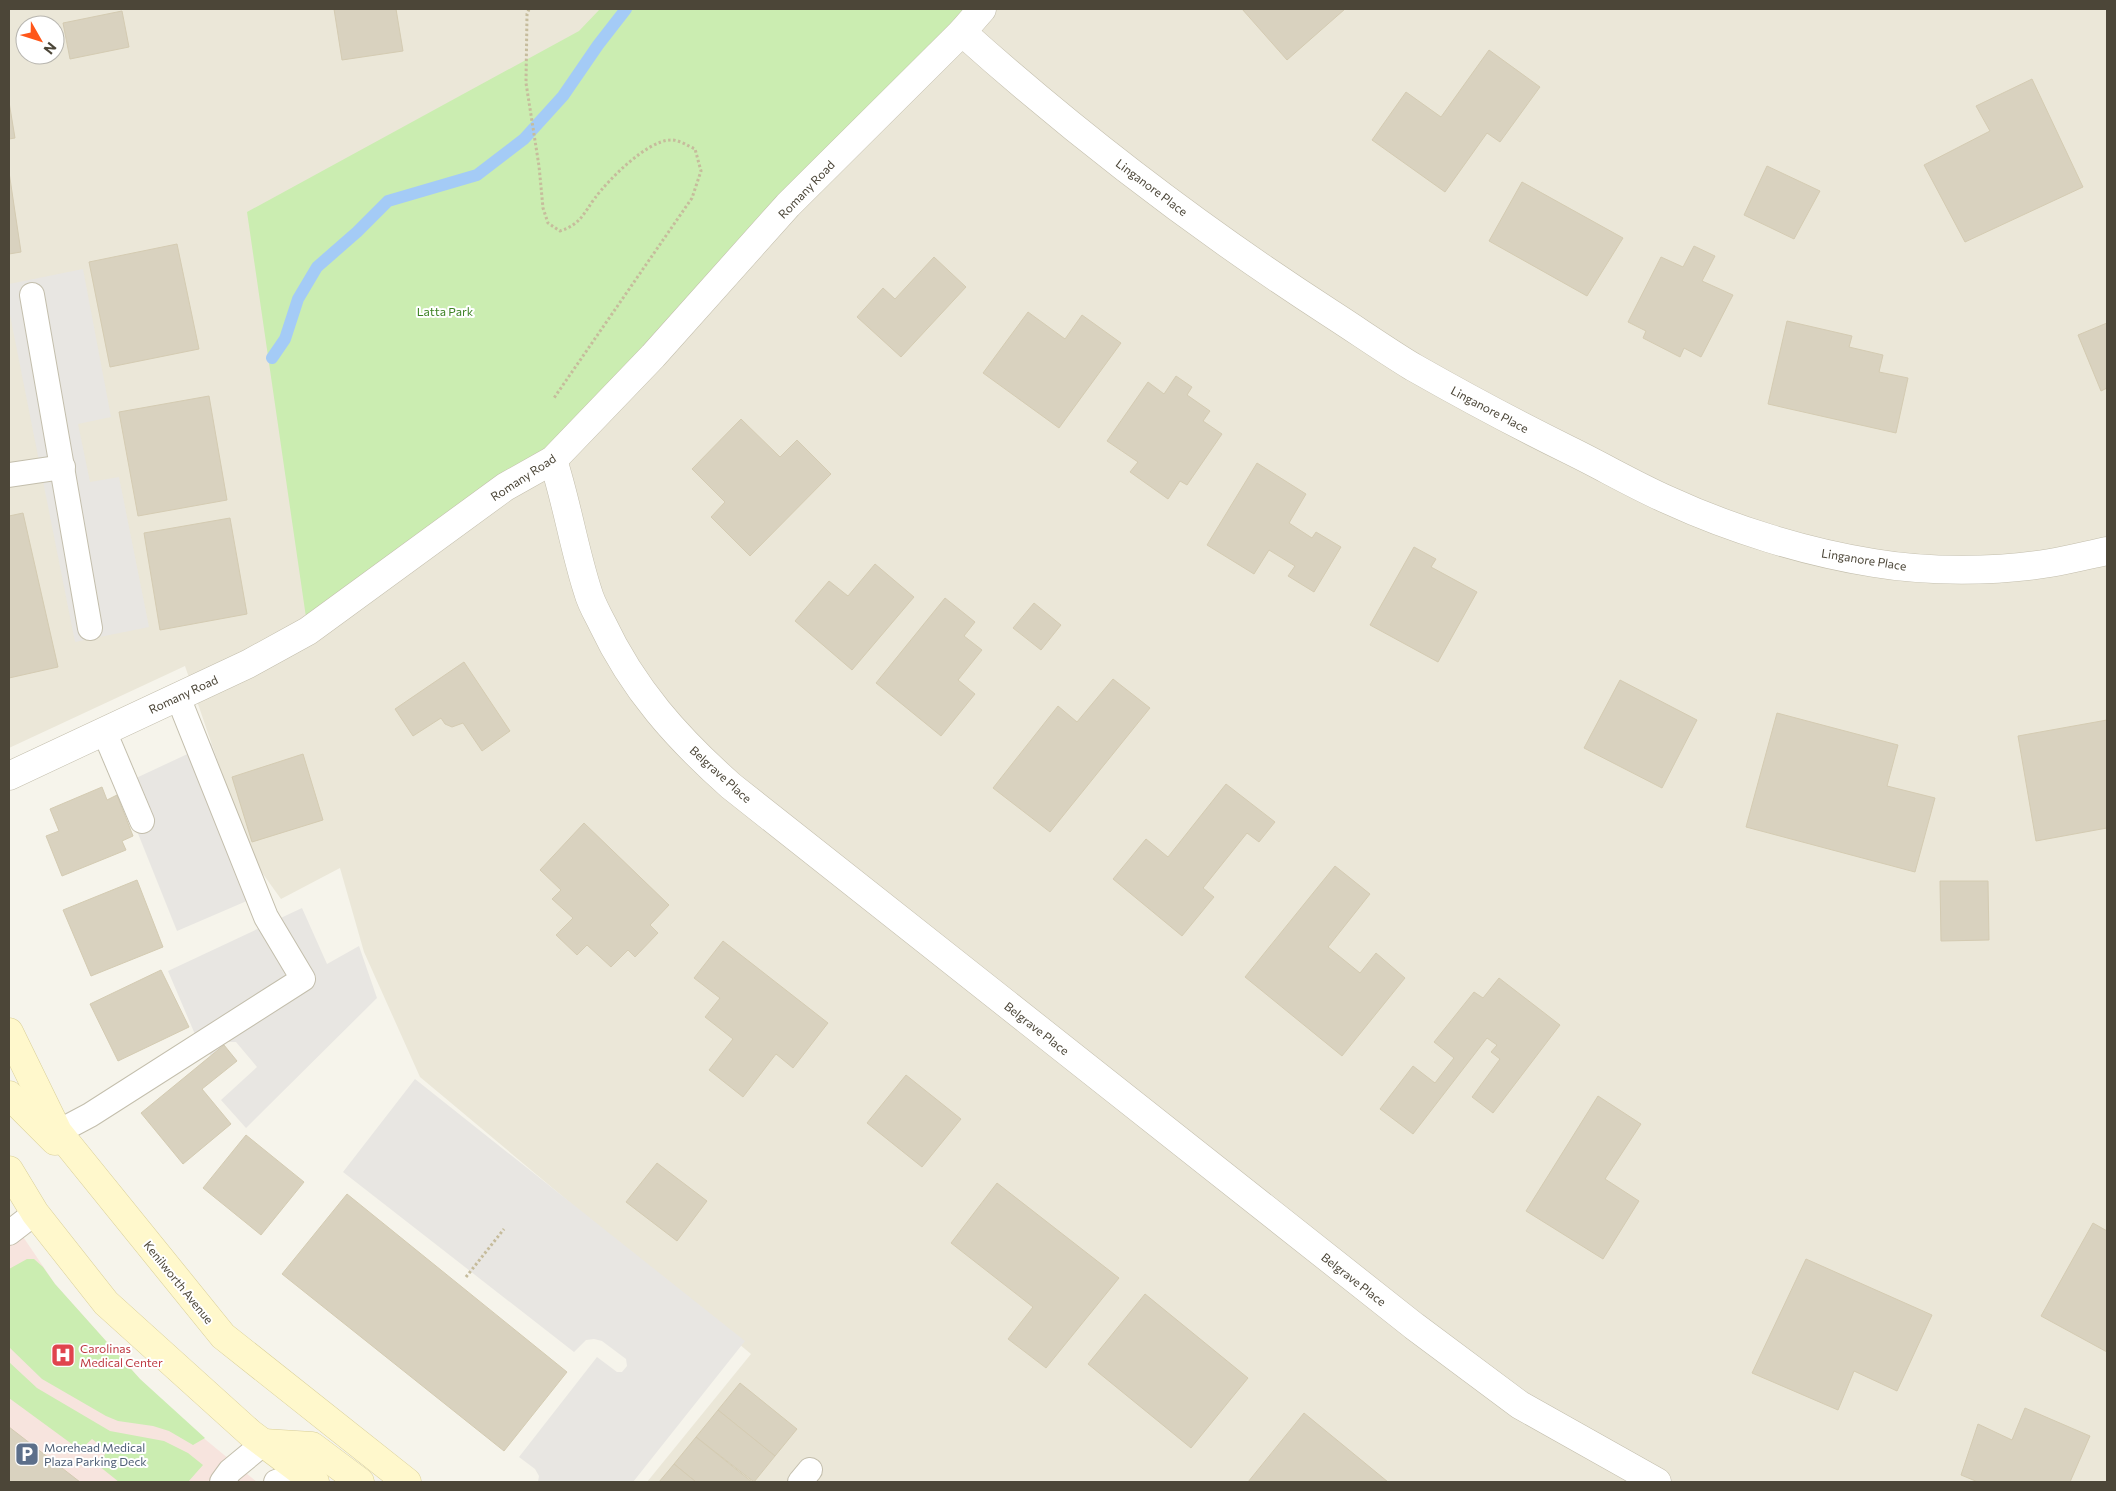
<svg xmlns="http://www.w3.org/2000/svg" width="2116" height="1491" font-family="Commissioner,sans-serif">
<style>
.residential{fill:#ebe7d8;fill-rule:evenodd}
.medical{fill:#f7e4de}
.green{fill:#cbedb1}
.parking{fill:#e8e6e2}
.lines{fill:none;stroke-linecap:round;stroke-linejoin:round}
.stream{stroke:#a4cbf6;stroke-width:12}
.building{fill:#d9d2bf;stroke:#d4cbb2}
.service-casing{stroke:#c3beac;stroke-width:26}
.minor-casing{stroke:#c3beac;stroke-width:29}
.secondary-casing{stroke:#d9cf98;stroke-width:29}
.path{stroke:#c6bc9c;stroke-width:3;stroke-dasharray:2.5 2.5;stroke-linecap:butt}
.service{stroke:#fff;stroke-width:24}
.minor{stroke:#fff;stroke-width:28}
.secondary{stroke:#fff8cc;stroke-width:28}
.labels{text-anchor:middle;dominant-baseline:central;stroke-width:4;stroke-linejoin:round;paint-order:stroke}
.street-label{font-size:12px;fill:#4c4638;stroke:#fff}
.park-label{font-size:12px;fill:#3e8325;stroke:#fff}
.health-label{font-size:12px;fill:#be3a42;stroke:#fff;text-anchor:start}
.service-label{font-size:12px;fill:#4e5e75;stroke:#fff;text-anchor:start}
</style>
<rect width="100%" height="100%" fill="#f6f4eb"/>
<!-- residential -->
<path class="residential" d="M9,9H2107V1482H647L751,1354L420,1077L364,952L340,868L281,899L250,856L185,666L9,748ZM25,25H55V55H25Z"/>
<!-- medical -->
<polygon class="medical" points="9,1216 55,1284 140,1379 189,1426 257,1482 9,1482"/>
<!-- green -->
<g class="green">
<polygon points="600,9 982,9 553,460 308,631 247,212 579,31"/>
<polygon points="27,1259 34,1259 43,1267 55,1284 140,1379 205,1438 193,1445 169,1431 153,1426 118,1421 106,1416 42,1379 9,1347 9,1269"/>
<polygon points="9,1362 37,1388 110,1431 164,1441 188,1453 203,1465 188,1482 119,1482 99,1466 107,1450 92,1439 80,1450 9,1398"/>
</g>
<!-- parking -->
<g class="parking">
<polygon points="83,269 111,417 78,424 90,482 119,477 149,627 75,642 9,310 9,284"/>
<polygon points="211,743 250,856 265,893 177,931 119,786"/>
<polygon points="302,908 327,964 359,946 377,998 246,1128 221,1100 257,1067 236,1042 227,1042 211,1056 197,1039 168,971"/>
<polygon points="415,1079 745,1341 633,1482 538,1482 539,1476 535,1469 519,1457 597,1357 617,1372 622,1372 627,1366 626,1359 602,1341 594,1339 586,1340 574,1352 343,1172"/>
</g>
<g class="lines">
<!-- stream -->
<polyline class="stream" points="272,358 285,339 298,299 317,267 357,232 388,201 477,175 524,139 563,96 598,45 626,9"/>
</g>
<!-- building -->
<g class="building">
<polygon points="334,9 396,9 403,51 342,60"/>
<polygon points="1242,9 1345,9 1287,60"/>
<polygon points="122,11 129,47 70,59 63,23"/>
<polygon points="1489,50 1540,87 1500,142 1487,133 1445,192 1372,140 1406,92 1441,117"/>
<polygon points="2032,79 2083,187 1965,242 1924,165 1990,131 1976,106"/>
<polygon points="9,102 15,138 9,139"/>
<polygon points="1767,166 1820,191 1794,239 1744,215"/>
<polygon points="9,172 21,252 9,254"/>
<polygon points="1522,182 1623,238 1587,296 1489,241"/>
<polygon points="177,244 199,349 110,367 89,262"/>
<polygon points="1694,246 1715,256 1702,281 1733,295 1701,357 1684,348 1680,357 1643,338 1646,331 1628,322 1661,257 1683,267"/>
<polygon points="934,257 966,287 901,357 857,317 883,288 895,299"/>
<polygon points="1028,312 1065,339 1082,315 1121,343 1059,428 983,373"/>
<polygon points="1787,321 1852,336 1849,347 1883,355 1879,372 1908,378 1896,433 1768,404"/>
<polygon points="2107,323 2107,388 2101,391 2078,335"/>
<polygon points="1176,376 1192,387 1187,395 1210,411 1203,421 1222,434 1187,485 1180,481 1168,499 1130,472 1138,462 1107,441 1148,382 1164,394"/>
<polygon points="209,396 227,500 138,516 119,412"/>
<polygon points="741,419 780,457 797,440 831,474 750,556 711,517 725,502 692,469"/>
<polygon points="1257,463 1306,494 1289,523 1312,538 1316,532 1341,547 1314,592 1288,576 1295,566 1269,550 1254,574 1207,545"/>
<polygon points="23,513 58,667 9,678 9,516"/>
<polygon points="230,518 247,614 160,630 144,533"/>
<polygon points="1414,547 1436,559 1431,567 1477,592 1438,662 1370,625"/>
<polygon points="875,564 914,597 852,670 795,621 829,581 848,596"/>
<polygon points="945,598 975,622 964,636 982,650 958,680 975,694 941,736 876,683"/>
<polygon points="1034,603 1061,625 1041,650 1013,628"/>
<polygon points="464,662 510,731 482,751 463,723 452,727 445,724 441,718 413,736 395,709"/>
<polygon points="1113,679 1150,708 1050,832 993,788 1058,706 1077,722"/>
<polygon points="1620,680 1697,720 1662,788 1584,748"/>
<polygon points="1777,713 1898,745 1887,786 1935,798 1915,872 1746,827"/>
<polygon points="2107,720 2107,828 2036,841 2018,736"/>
<polygon points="303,754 323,820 252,842 232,777"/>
<polygon points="1226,784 1275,822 1259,842 1247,833 1203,888 1214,897 1182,936 1113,879 1146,839 1168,857"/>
<polygon points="102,787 107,800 117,795 133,836 122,841 126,850 62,876 46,836 59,831 50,809"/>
<polygon points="584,823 669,905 650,925 658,933 635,957 628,950 611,967 587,945 577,955 556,935 573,918 552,899 561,890 540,870"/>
<polygon points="1335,866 1370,894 1328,947 1360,973 1376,953 1405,978 1342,1056 1245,977"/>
<polygon points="137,880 163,947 91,976 63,910"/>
<polygon points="1940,881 1988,881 1989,940 1941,941"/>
<polygon points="723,941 828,1023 793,1068 776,1054 743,1097 709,1070 733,1039 705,1017 720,998 694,978"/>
<polygon points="161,970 189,1027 118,1061 90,1004"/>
<polygon points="1499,978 1560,1025 1493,1113 1472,1097 1500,1059 1491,1052 1497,1045 1487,1038 1413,1134 1380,1109 1413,1066 1435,1083 1454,1058 1434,1042 1474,992 1483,998"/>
<polygon points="224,1045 237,1061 202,1089 231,1124 183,1164 141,1113"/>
<polygon points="906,1075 961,1119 922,1167 867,1123"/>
<polygon points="1598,1096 1641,1124 1605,1179 1639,1201 1603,1259 1526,1211"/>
<polygon points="246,1135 304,1182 261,1235 203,1188"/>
<polygon points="657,1163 707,1201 677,1241 626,1202"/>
<polygon points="997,1183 1119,1278 1046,1368 1008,1339 1033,1307 951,1243"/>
<polygon points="347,1194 567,1372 504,1451 282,1274"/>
<polygon points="2093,1223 2107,1231 2107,1352 2041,1316"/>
<polygon points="1806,1259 1932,1315 1897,1391 1854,1371 1838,1410 1752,1373"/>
<polygon points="1145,1294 1248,1378 1191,1448 1088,1364"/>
<polygon points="740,1383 797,1429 775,1456 718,1410"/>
<polygon points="2025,1408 2090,1436 2070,1482 1978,1482 1961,1475 1978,1424 2012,1440"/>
<polygon points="718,1410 775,1456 754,1482 696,1437"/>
<polygon points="1304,1413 1388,1482 1248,1482"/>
<polygon points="9,1427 80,1482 9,1482"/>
<polygon points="696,1437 752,1482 696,1482 674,1464"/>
<polygon points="674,1464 696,1482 659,1482"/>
</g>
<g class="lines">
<!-- service casing -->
<g class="service-casing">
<g id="service">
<polyline points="32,295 90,628"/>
<polyline points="9,475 63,467"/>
<polyline points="104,731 142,821"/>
<polyline points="58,1132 90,1115 303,979 266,917 178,697"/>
<polyline points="9,1233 35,1213"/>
<polyline points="222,1482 230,1471 264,1443"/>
<polyline points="276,1482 285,1479 296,1482"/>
<polyline points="800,1482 810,1470"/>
</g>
</g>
<!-- minor casing -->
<g class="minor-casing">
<g id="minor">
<path d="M962,32C1077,135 1200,229 1330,313C1358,331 1385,350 1413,367C1464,396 1516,424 1569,450C1602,466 1634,485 1668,500C1731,529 1805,552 1874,563C1927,572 1996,572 2050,563C2069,560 2088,555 2107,551"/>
<path d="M553,460C567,503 574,549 588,592C591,603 597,613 602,623C633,689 677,738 731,786L1414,1326L1520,1405L1657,1482"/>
<polyline points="9,776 248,664 308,631 505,487 553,460 653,356 788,205 962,32 982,9"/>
</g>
</g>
<!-- secondary casing -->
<g class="secondary-casing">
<g id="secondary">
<polyline points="9,1032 58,1132 223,1336 407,1482"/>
<polyline points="9,1095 55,1141"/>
<polyline points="9,1170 35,1213 106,1303 250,1433 315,1482"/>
<polyline points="264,1443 312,1446 360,1482"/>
</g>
</g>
<!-- path -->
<g class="path">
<path d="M529,9L527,14L526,83L539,166L543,208L548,223L560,231C581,224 583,214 595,198C609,179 647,141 670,140C678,139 688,146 695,149L701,171L692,198L554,398"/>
<polyline points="466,1277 504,1229"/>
</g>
<!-- service -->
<use href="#service" class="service"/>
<!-- minor -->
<use href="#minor" class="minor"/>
<!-- secondary -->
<use href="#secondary" class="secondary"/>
</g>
<!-- icons -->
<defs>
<g id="hospital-square" transform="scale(1.25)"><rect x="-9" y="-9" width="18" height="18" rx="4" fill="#e0444e" stroke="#fff"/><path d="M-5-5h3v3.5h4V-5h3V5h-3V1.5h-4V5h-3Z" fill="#fff"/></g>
<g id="parking-square" transform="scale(1.25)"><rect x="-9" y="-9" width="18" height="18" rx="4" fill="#5c6f8a" stroke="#fff"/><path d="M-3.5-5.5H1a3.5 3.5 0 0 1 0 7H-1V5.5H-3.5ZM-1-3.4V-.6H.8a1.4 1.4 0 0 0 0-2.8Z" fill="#fff"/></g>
</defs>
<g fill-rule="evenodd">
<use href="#hospital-square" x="63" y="1355"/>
<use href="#parking-square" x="27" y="1454"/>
</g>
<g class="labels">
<!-- street labels -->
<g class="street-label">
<text transform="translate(1152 187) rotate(37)">Linganore Place</text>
<text transform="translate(806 189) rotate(-46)">Romany Road</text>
<text transform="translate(1490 409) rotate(28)">Linganore Place</text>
<text transform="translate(523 477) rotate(-33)">Romany Road</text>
<text transform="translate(1864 559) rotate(9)">Linganore Place</text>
<text transform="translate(183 694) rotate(-25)">Romany Road</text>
<text transform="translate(721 774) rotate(42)">Belgrave Place</text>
<text transform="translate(1037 1028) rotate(38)">Belgrave Place</text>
<text transform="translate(1354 1279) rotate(38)">Belgrave Place</text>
<text transform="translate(179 1282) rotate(51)">Kenilworth Avenue</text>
</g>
<!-- park labels -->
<g class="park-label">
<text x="445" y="311">Latta Park</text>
</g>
<!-- health labels -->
<g class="health-label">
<text x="80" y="1348">Carolinas<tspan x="80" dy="14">Medical Center</tspan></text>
</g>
<!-- service labels -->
<g class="service-label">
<text x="44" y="1447">Morehead Medical<tspan x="44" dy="14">Plaza Parking Deck</tspan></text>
</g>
</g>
<!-- border -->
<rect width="2116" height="1491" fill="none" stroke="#4c4638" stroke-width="20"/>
<!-- north arrow -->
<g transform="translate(40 40) rotate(129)"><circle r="24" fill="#ffffff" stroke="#b7b5af"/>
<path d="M0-4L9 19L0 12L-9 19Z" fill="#ff5619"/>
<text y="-8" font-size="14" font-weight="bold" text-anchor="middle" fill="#4c4638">N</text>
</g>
</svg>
